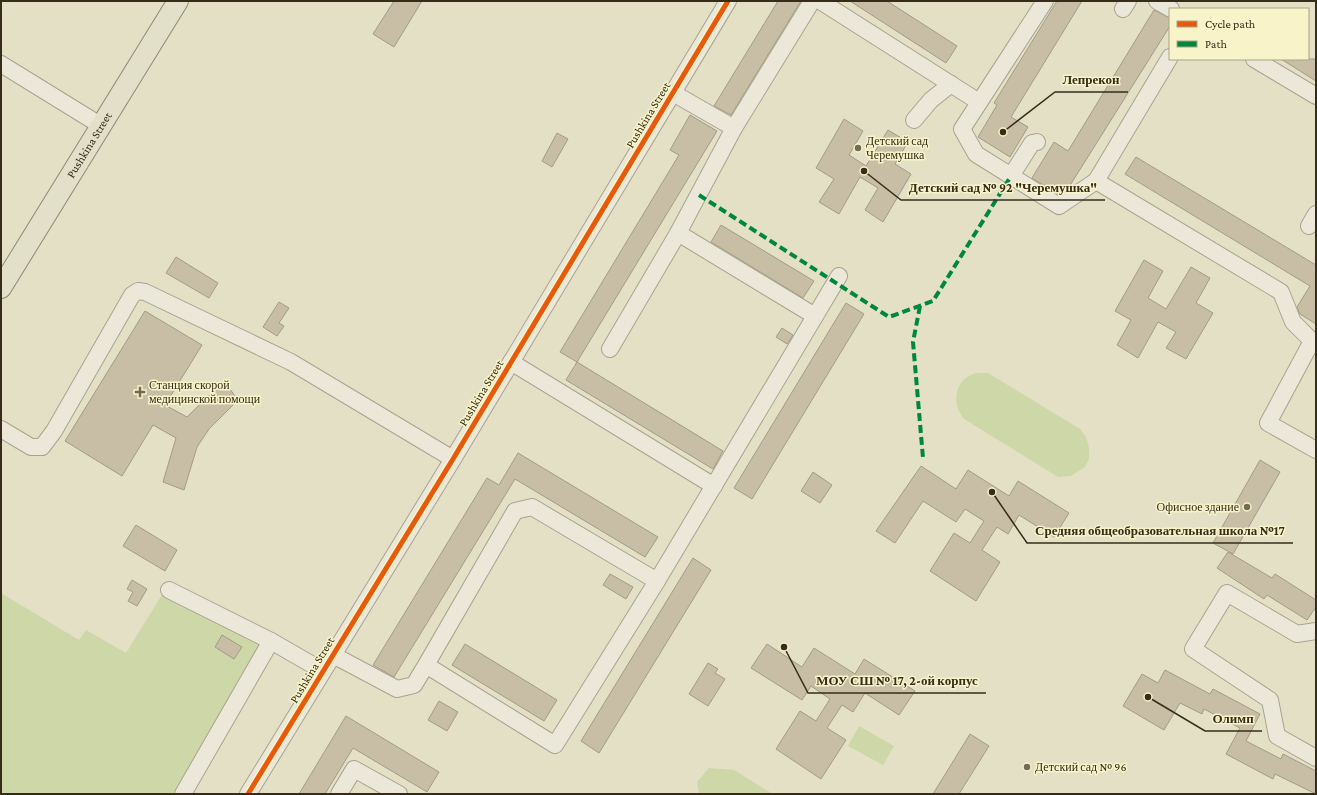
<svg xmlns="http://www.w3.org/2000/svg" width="1317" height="795" font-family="'Crimson Pro',serif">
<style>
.green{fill:#ced7a7}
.building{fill:#c8bea6;stroke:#a39b86}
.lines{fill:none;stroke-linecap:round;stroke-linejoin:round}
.minor-casing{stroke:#a8a390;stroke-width:18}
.major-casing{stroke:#8d8977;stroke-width:22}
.minor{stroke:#ebe8d9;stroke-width:16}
.major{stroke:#e3e0c9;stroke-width:20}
.quiet{stroke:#00873e;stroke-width:4;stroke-dasharray:8 4;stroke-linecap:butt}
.cycleway-casing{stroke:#f8f3c9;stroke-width:8}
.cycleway{stroke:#e8590c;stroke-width:5}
.poi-dot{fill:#736b56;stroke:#f8f3c9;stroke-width:1.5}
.labels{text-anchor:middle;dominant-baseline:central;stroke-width:3;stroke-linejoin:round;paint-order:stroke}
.street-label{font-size:12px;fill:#362c19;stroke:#f8f3c9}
.poi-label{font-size:12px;fill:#362c19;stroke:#f8f3c9;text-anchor:start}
.leader{fill:none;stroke:#362c19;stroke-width:1.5}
.callout-dot{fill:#362c19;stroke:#f8f3c9;stroke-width:1.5}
.callout-label{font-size:13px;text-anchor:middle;font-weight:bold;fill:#362c19;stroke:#f8f3c9;stroke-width:3;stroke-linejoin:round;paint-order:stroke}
</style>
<rect width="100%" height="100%" fill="#e4e0c6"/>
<!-- green -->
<g class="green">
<path d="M976,373H988L1080,429L1086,437L1089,447V459L1085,467L1071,476L1058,477L964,419C951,403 954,379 976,373Z"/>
<polygon points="1,593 79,640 86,630 126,653 163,593 261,643 173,794 1,794"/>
<polygon points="859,726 894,746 883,765 848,746"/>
<polygon points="709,768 734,770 773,794 699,794 697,782"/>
</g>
<!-- building -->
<g class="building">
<polygon points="394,1 422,1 394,47 373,34"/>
<polygon points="778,1 801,1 731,115 714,106"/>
<polygon points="850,1 887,1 957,46 946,63"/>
<polygon points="1057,1 1082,1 1011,117 1028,127 1010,157 978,137 997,105 994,103"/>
<polygon points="1154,10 1170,18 1170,26 1069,187 1059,195 1032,178 1054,142 1068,151"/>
<polygon points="1281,59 1316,59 1316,81"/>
<polygon points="690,115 717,131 577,362 560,352 679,155 670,150"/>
<polygon points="844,119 863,131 849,155 866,166 888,130 908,142 895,164 911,174 883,222 865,210 878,188 860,177 839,214 819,202 834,179 816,168"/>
<polygon points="557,133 568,139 552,167 542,161"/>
<polygon points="1136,157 1316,265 1316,324 1300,314 1297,307 1310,286 1125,174"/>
<polygon points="721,225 814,281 803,298 711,242"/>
<polygon points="176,257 218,283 209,298 166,273"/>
<polygon points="1144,260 1163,271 1148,298 1166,309 1191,267 1210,278 1196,303 1213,313 1186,359 1166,348 1176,332 1158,322 1138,358 1117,345 1131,320 1115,311"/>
<polygon points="279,302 289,308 279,323 284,326 277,336 263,327"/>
<polygon points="846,303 864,314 752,499 734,488"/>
<polygon points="145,311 202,345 165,405 187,417 224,381 238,400 209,429 197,447 184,490 163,482 176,438 153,425 122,476 65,441"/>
<polygon points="782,328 793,335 787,344 776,337"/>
<polygon points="577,362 723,451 713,469 566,380"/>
<polygon points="518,453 658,537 645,557 515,479 394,677 373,665 487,478 499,485"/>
<polygon points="1260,460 1280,472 1233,554 1213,543"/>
<polygon points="921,466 956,489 968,470 1009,496 1018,481 1069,513 1054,537 1019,515 1008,534 997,527 982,550 1000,562 976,601 930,571 954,533 970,543 984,521 965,509 956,522 923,501 895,543 876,531"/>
<polygon points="813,472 832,485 820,503 801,491"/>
<polygon points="136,525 177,550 165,571 123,546"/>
<polygon points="1228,552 1272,578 1275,574 1316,600 1316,607 1307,620 1267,595 1264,599 1217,568"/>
<polygon points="693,558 711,570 599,753 581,741"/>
<polygon points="610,574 633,587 626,599 603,585"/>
<polygon points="132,580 147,589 137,606 128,601 133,592 127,589"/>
<polygon points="222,635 242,647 234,659 215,647"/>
<polygon points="465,644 557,700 544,721 452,665"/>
<polygon points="767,644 802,667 814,648 855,674 864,659 915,691 899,715 865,693 853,712 842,705 827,728 846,740 821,779 776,749 800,711 816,721 830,699 811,686 802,700 751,668"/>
<polygon points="708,663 718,669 715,673 725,679 708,706 689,694"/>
<polygon points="1165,670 1210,694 1213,689 1260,714 1246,741 1281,759 1283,754 1316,771 1316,794 1275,774 1273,779 1226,754 1240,728 1204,709 1202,714 1180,703 1164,730 1123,706 1142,674 1158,683"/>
<polygon points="439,701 458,712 447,731 428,720"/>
<polygon points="346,716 439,772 427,792 353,748 325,794 299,794"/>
<polygon points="970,734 989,746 959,794 933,794"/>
</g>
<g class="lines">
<!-- minor casing -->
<g class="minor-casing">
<g id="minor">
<polyline points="820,1 979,102"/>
<polyline points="1045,1 962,129 976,154 1059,206 1096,181"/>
<polyline points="1157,1 1171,9"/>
<polyline points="1123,9 1128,1"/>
<polyline points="1170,57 1096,181 1281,292 1293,322 1312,341 1268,423 1316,450"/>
<polyline points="1254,59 1316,96"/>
<polyline points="1,64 100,125"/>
<polyline points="673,93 734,128"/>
<polyline points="914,120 931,100 951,84"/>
<polyline points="1011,176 1032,143 1037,142"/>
<polyline points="1309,226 1316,214"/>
<polyline points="678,233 815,316"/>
<polyline points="610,349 678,233 734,128 812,1"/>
<polyline points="511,362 714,486"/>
<polyline points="1,429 31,447 42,447 54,431 132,295 138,291 145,292 291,362 453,459"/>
<polyline points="657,581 839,276"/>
<polyline points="169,590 271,641 323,671"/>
<polyline points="1316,631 1297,634 1227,593 1193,649 1270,700 1277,736 1316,758"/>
<polyline points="333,655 397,689 414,685 426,665 515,511 532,507 657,581 555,745 426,665"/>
<polyline points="183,794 271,641"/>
<polyline points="248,794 453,459 728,1"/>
<polyline points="339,794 354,769 399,794"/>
</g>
</g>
<!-- major casing -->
<g class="major-casing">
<g id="major">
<path id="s1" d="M1,288L178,1"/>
</g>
</g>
<!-- minor -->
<use href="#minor" class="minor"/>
<!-- major -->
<use href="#major" class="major"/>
<!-- quiet -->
<g class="quiet">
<polyline points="699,195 889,317 933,301 1011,176"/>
<polyline points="920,306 913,342 923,458"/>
</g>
<!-- cycleway casing -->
<g class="cycleway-casing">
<polyline id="cycleway" points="248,794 453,459 728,1"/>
</g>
<!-- cycleway -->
<use href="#cycleway" class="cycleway"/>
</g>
<!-- markers -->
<g class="poi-dot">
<circle cx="858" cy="148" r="4"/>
<path d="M138 386h4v4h4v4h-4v4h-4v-4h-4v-4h4z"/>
<circle cx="1247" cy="507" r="4"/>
<circle cx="1027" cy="767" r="4"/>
</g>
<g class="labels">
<!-- street labels -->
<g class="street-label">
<text transform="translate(648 115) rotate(-59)">Pushkina Street</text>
<text stroke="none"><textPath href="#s1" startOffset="168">Pushkina Street</textPath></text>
<text transform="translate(481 393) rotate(-59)">Pushkina Street</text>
<text transform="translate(312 670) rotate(-59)">Pushkina Street</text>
</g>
<!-- poi labels -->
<g class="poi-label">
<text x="866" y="141">Детский сад<tspan x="866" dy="14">Черемушка</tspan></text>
<text x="149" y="385">Станция скорой<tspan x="149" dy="14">медицинской помощи</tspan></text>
<text x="1239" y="507" text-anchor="end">Офисное здание</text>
<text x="1035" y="767">Детский сад № 96</text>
</g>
</g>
<!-- callouts -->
<path class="leader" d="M1003 132L1055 92H1128M864 171L901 200H1105M992 492L1027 543H1293M784 647L808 693H986M1148 697L1205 731H1262"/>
<g class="callout-dot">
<circle cx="1003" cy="132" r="4"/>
<circle cx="864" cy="171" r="4"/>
<circle cx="992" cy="492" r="4"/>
<circle cx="784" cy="647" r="4"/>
<circle cx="1148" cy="697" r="4"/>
</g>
<g class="callout-label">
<text x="1091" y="84">Лепрекон</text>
<text x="1003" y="192">Детский сад № 92 "Черемушка"</text>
<text x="1160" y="535">Средняя общеобразовательная школа №17</text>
<text x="897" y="685">МОУ СШ № 17, 2-ой корпус</text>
<text x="1233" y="723">Олимп</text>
</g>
<!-- border -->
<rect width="1317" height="795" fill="none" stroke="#362c19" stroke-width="4"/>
<!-- legend -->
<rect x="1169" y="8" width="140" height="52" fill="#f8f3c9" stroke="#aaa383"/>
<rect x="1177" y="21" width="20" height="6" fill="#e8590c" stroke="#aaa383"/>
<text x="1205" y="28" font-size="12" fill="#362c19">Cycle path</text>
<rect x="1177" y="41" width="20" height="6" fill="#00873e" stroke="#aaa383"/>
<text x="1205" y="48" font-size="12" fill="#362c19">Path</text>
</svg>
